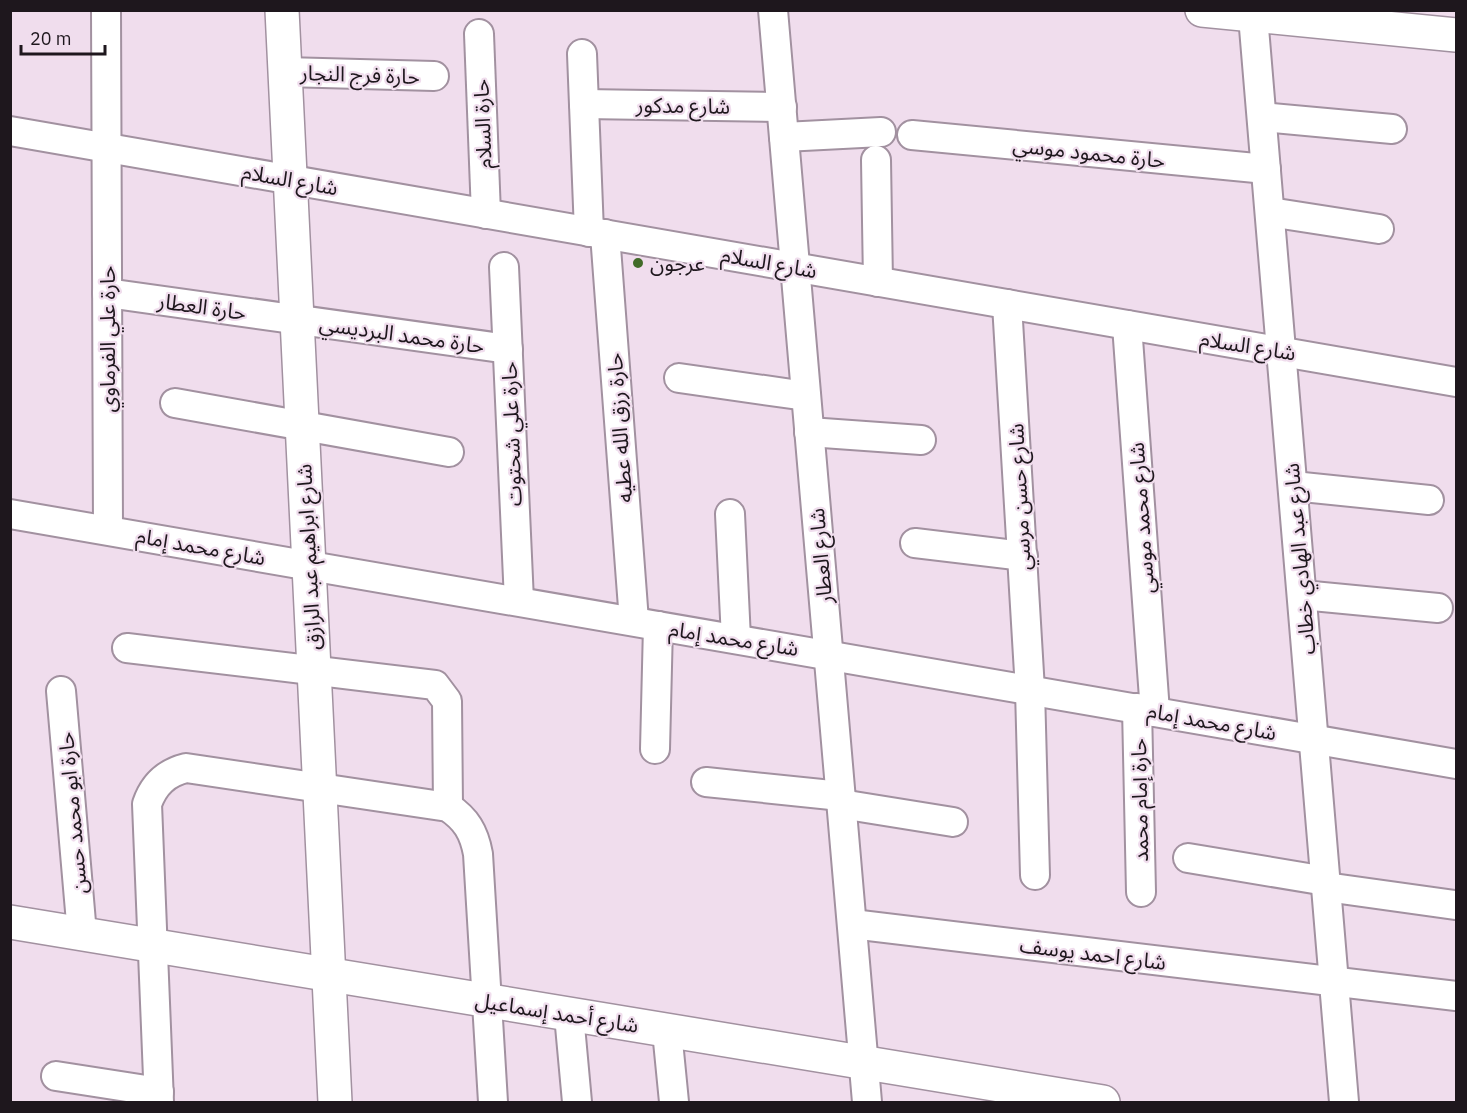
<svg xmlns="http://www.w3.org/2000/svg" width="1467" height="1113" font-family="'IBM Plex Sans','Noto Sans Arabic',sans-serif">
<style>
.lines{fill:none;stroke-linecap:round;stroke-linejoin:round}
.street-casing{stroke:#a291a0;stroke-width:32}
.secondary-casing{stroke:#a291a0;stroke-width:36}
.street{stroke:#fff;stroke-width:28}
.secondary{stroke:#fff;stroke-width:33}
.poi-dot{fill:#416b28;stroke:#f0dded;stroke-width:2}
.labels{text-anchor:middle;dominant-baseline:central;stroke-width:4.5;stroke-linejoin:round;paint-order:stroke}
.street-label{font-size:21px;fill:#1e171d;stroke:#f0dded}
.poi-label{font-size:21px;fill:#1e171d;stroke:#f0dded;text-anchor:start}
</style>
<rect width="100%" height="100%" fill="#f0dded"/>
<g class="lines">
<!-- street casing -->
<g class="street-casing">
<g id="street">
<polyline points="106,10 108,530"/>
<polyline points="773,10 867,1102"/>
<polyline points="1253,16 1344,1102"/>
<polyline points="479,34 486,214"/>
<polyline points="582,54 589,232"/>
<polyline points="285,72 434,76"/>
<polyline points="584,104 782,107"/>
<polyline points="1262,117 1392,129"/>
<polyline points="10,131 1456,382"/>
<polyline points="912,135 1266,169"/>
<polyline points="784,137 881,132"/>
<polyline points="876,160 878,282"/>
<polyline points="1270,212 1379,229"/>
<polyline points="605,234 634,621"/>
<polyline points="504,267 519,601"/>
<polyline points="107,293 508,349"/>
<polyline points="1007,304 1030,690 1035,875"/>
<polyline points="1127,325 1155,712"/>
<polyline points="679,378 806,396"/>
<polyline points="175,403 449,452"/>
<polyline points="809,432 921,440"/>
<polyline points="1293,486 1429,500"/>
<polyline points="10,514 1456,764"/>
<polyline points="730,514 736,639"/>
<polyline points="915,543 1023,556"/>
<polyline points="1302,595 1438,608"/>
<polyline points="127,648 435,685 447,701 448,807"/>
<polyline points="61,691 82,934"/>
<polyline points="1137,708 1141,892"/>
<polyline points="655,749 658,626"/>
<polyline points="706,782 841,796"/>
<polyline points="841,804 953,822"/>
<polyline points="1188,858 1326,881"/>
<polyline points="1326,887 1455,905"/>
<polyline points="852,924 1456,996"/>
<polyline points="569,1015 577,1102"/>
<polyline points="667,1031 674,1102"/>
<polyline points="56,1076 159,1092"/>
<path d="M159,1102L147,804C154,784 166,773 186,768L448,807C466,819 474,832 478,854L493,1102"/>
</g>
</g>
<!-- secondary casing -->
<g class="secondary-casing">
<g id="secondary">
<polyline points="282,10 335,1102"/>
<polyline points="1202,10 1456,35"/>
<polyline points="10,922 1103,1102"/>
</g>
</g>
<!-- street -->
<use href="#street" class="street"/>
<!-- secondary -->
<use href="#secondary" class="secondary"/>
</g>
<!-- markers -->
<circle class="poi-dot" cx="638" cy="263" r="6"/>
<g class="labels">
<!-- street labels -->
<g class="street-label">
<text transform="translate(360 74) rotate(2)">حارة فرج النجار</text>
<text transform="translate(683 105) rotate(1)">شارع مدكور</text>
<text transform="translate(482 124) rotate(-92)">حارة السلام</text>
<text transform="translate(1089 152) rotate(6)">حارة محمود موسي</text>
<text transform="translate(290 179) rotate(10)">شارع السلام</text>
<text transform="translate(769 262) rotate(10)">شارع السلام</text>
<text transform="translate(202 306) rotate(8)">حارة العطار</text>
<text transform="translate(402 334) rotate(8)">حارة محمد البرديسي</text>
<text transform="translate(107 339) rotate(-90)">حارة علي الفرماوي</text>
<text transform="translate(1248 345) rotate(9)">شارع السلام</text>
<text transform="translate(619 428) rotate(-94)">حارة رزق الله عطيه</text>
<text transform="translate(511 434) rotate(-92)">حارة علي شحتوت</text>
<text transform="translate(1019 497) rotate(-93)">شارع حسن مرسي</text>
<text transform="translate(1141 518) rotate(-94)">شارع محمد موسي</text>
<text transform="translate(201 546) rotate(10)">شارع محمد إمام</text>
<text transform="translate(820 556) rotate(-95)">شارع العطار</text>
<text transform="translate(308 557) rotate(-93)">شارع ابراهيم عبد الرازق</text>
<text transform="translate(1299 559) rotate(-95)">شارع عبد الهادي خطاب</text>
<text transform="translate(734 638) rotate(9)">شارع محمد إمام</text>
<text transform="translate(1212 721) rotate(10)">شارع محمد إمام</text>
<text transform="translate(1139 800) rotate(-91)">حارة إمام محمد</text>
<text transform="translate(72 813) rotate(-95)">حارة ابو محمد حسن</text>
<text transform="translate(1093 953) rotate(7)">شارع احمد يوسف</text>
<text transform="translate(557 1012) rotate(9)">شارع أحمد إسماعيل</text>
</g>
<!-- poi labels -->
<g class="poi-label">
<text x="650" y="263">عرجون</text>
</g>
</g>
<!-- border -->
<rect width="1467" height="1113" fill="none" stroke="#1e171d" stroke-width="24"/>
<!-- scale -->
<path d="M21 45v9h84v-9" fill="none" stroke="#1e171d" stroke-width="3"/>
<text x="30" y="45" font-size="18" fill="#1e171d" stroke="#f0dded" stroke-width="4.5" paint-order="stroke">20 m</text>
</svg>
